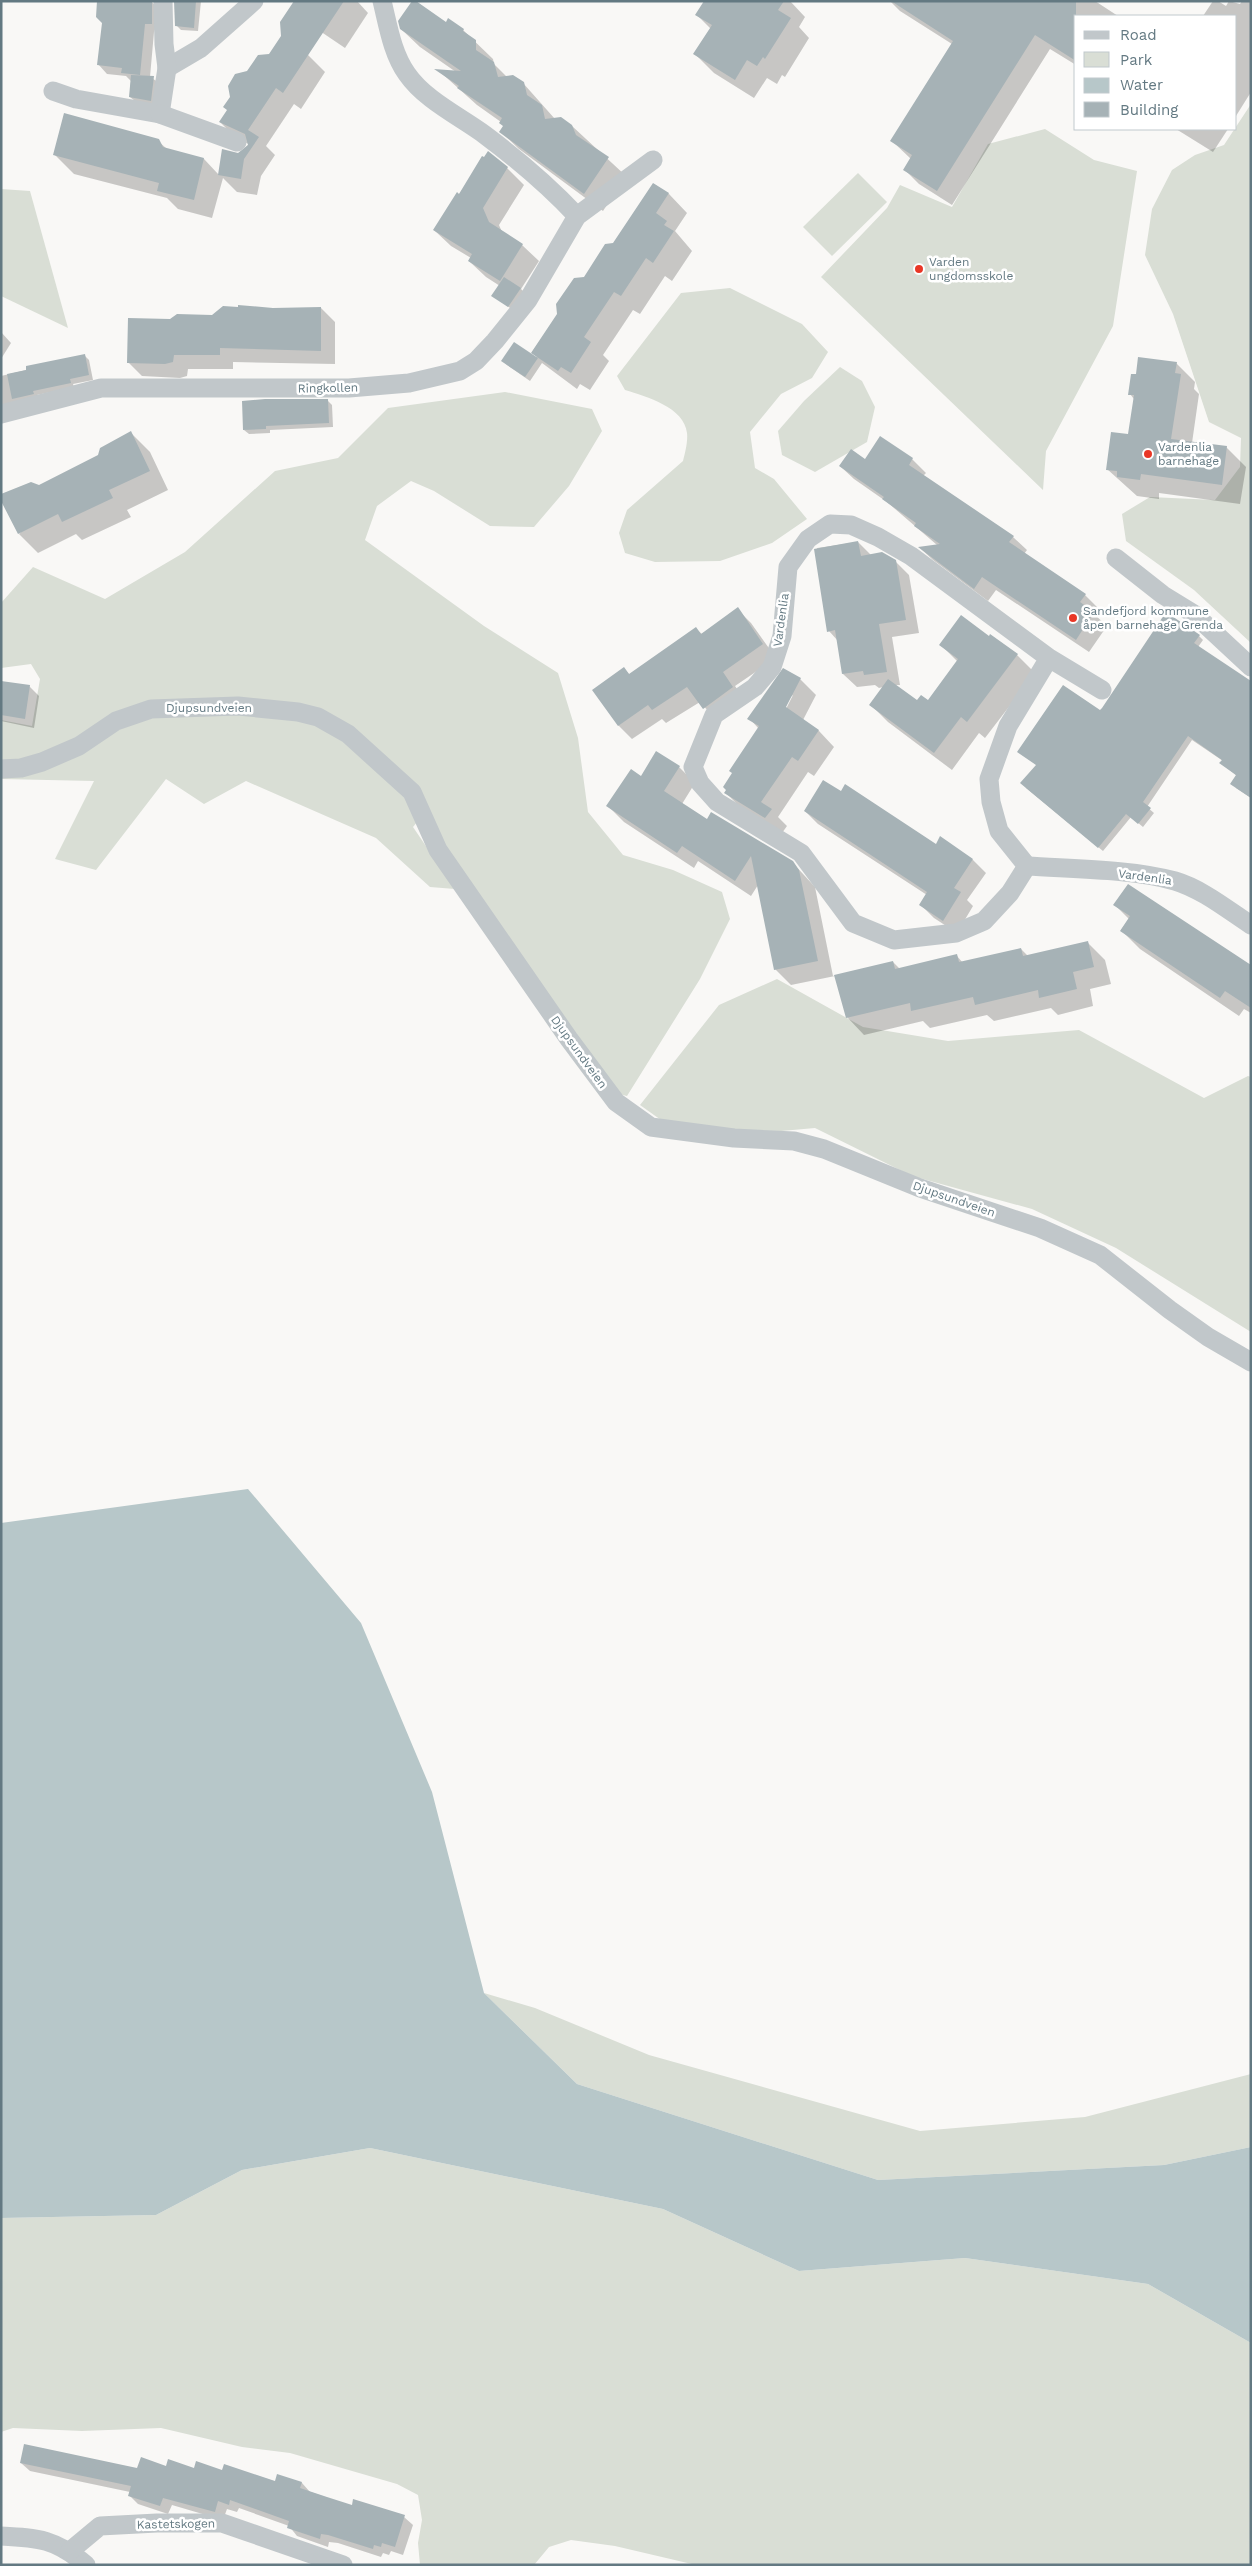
<svg xmlns="http://www.w3.org/2000/svg" width="1252" height="2566" font-family="'Work Sans',sans-serif">
<style>
.green{fill:#d9ded5}
.water{fill:#b7c7c9}
.shadow{fill:#0003;fill-rule:evenodd}
.building{fill:#a6b2b6}
.lines{fill:none;stroke-linecap:round;stroke-linejoin:round}
.street{stroke:#c1c7ca;stroke-width:19}
.poi-dot{fill:#e93726;stroke:#fff;stroke-width:2}
.labels{text-anchor:middle;dominant-baseline:central;stroke-width:5;stroke-linejoin:round;paint-order:stroke}
.poi-label{font-size:12px;fill:#637982;stroke:#fff;text-anchor:start}
.street-label{font-size:12px;fill:#637982;stroke:#fff}
</style>
<rect width="100%" height="100%" fill="#f9f8f6"/>
<!-- green -->
<g class="green">
<polygon points="1251,104 1251,643 1194,590 1126,541 1122,514 1150,497 1215,500 1240,467 1241,438 1209,422 1173,314 1145,255 1152,209 1172,170 1195,155 1224,145"/>
<polygon points="1045,129 1094,160 1137,171 1113,326 1046,451 1043,490 821,277 887,208 900,185 952,207 988,144"/>
<polygon points="858,173 887,202 832,256 803,227"/>
<polygon points="1,189 30,191 68,328 1,296"/>
<path d="M730,288L802,324L828,352L812,378L781,394L750,432L755,468L774,479L807,519L772,543L720,561L655,562L625,553L619,533L627,510L683,461C685,453 688,442 687,433C684,407 647,397 625,390L617,376L681,293Z"/>
<polygon points="840,367 862,381 875,407 867,442 815,472 782,455 778,431 804,401"/>
<polygon points="505,392 592,409 602,431 569,486 534,527 490,526 434,491 411,481 377,506 365,540 484,626 558,673 578,738 588,812 623,855 673,870 722,892 730,919 700,979 627,1096 615,1093 422,816 413,827 455,889 430,887 376,838 246,781 204,804 166,779 96,870 55,859 94,781 1,779 1,720 32,726 40,679 31,664 1,668 1,603 33,567 105,599 185,552 275,471 338,458 388,408"/>
<polygon points="777,979 863,1027 948,1041 1079,1030 1204,1098 1248,1076 1251,1077 1251,1332 1116,1248 1032,1209 912,1176 815,1128 724,1136 682,1135 640,1105 719,1005"/>
<polygon points="484,1993 535,2008 649,2055 920,2131 1085,2117 1251,2074 1251,2147 1164,2165 878,2180 577,2084"/>
<polygon points="370,2148 663,2209 799,2271 965,2258 1148,2284 1251,2343 1251,2565 696,2565 615,2546 571,2540 549,2547 534,2565 420,2565 418,2543 422,2520 418,2495 397,2484 290,2453 242,2447 161,2428 82,2431 13,2428 1,2432 1,2218 156,2215 242,2170"/>
</g>
<!-- water -->
<polygon class="water" points="248,1489 361,1623 432,1792 484,1993 577,2084 878,2180 1164,2165 1251,2147 1251,2343 1148,2284 965,2258 799,2271 663,2209 370,2148 242,2170 156,2215 1,2218 1,1523"/>
<!-- shadow -->
<g class="shadow">
<polygon points="151,1 161,11 154,32 150,77 158,82 155,105 135,101 130,97 131,81 126,76 107,74 98,64 103,22"/>
<polygon points="179,1 201,1 198,31 181,30 176,25"/>
<polygon points="295,1 357,1 368,13 345,48 311,25"/>
<polygon points="705,1 790,1 805,17 799,27 809,38 785,77 782,75 777,84 767,78 754,98 714,73 695,54 711,29 697,15"/>
<polygon points="890,1 1095,1 1118,16 1076,16 1076,65 1050,49 952,205 919,184 905,170 911,159 892,141 952,44 900,11"/>
<polygon points="1213,1 1218,1 1226,6 1229,1 1240,4 1242,1 1251,1 1251,92 1236,116 1236,16 1203,16"/>
<polygon points="446,23 463,30 493,59 494,64 507,77 523,83 555,119 572,126 626,176 603,211 519,149 501,132 504,127 501,122 477,105 438,70 456,72 420,47 401,29"/>
<polygon points="308,55 325,72 301,109 294,104 266,146 275,155 261,176 257,195 237,192 223,178 212,218 178,209 167,198 74,174 55,155 158,141 167,149 204,159 219,175 249,144 237,139 220,122 228,111 231,97"/>
<polygon points="1176,129 1228,129 1213,152"/>
<polygon points="484,159 507,168 524,185 499,225 502,232 522,245 539,261 521,289 525,293 513,310 493,296 500,286 486,277 469,261 471,258 451,246 434,230"/>
<polygon points="654,184 669,194 687,213 675,231 692,251 672,281 665,276 640,314 633,310 603,355 609,361 590,390 580,384 577,389 542,363 530,381 507,365 503,361 537,357 532,352 584,278 614,244"/>
<polygon points="321,308 335,322 335,364 233,362 233,369 188,369 187,376 180,378 142,376 128,362 212,316 273,309"/>
<polygon points="1,332 11,343 1,359"/>
<polygon points="85,356 89,360 93,380 73,384 74,387 37,395 38,398 1,405 1,376"/>
<polygon points="1176,363 1195,382 1194,389 1199,394 1192,443 1226,447 1246,467 1240,504 1159,493 1159,499 1137,496 1107,469 1130,435 1134,399 1130,394 1137,376"/>
<polygon points="328,401 332,405 333,427 270,430 270,433 249,434 244,430"/>
<polygon points="131,433 150,452 168,490 127,510 131,517 82,540 76,534 38,553 19,534 99,456"/>
<polygon points="912,459 926,473 923,476 1013,537 1027,550 1024,554 1085,595 1098,608 1094,614 1107,626 1089,652 996,590 988,601 933,560 920,548 937,545 887,502 854,479 840,466 865,460"/>
<polygon points="858,542 871,555 895,561 909,575 919,633 892,637 900,685 895,685 917,702 928,702 958,662 941,645 989,638 991,636 1017,655 1035,673 985,738 979,733 952,770 888,722 871,705 883,687 879,688 875,685 857,687 843,674 838,641 829,631 817,548"/>
<polygon points="737,609 751,623 776,658 735,686 746,701 718,722 700,702 666,723 662,719 632,739 619,726 594,690 624,669 630,675 696,629 702,634"/>
<polygon points="1199,636 1203,640 1198,647 1251,700 1251,798 1236,788 1237,776 1221,763 1223,761 1192,740 1147,807 1154,813 1143,827 1131,817 1103,851 1026,788 1100,712"/>
<path d="M800,679L816,695L803,720L819,731L834,747L814,776L808,772L778,817L787,826L782,833L742,809L726,793L759,729L749,718ZM793,695L784,713L788,699Z"/>
<polygon points="1,682 29,686 39,696 34,728 1,721"/>
<polygon points="679,767 695,783 682,804 707,821 792,862 815,887 833,976 893,962 900,969 957,956 963,963 1021,949 1028,956 1087,942 1105,960 1111,984 1090,989 1093,1006 1058,1015 1051,1008 994,1021 987,1015 930,1028 923,1021 864,1035 847,1017 835,976 791,985 775,969 758,885 751,896 698,861 694,868 624,822 608,806 641,777"/>
<polygon points="805,811 936,845 973,860 986,873 967,900 973,906 957,933 934,918 921,905 927,895 818,824"/>
<polygon points="1115,905 1251,965 1251,1013 1244,1009 1239,1016 1140,949 1121,930 1129,919"/>
<polygon points="21,2463 138,2469 195,2469 222,2471 276,2482 302,2483 310,2492 352,2507 404,2517 413,2525 403,2555 391,2551 389,2555 383,2553 381,2557 338,2543 329,2542 328,2547 297,2536 289,2526 239,2508 237,2512 227,2509 223,2520 172,2505 168,2514 138,2504 129,2495 130,2492 30,2471"/>
</g>
<!-- building -->
<g class="building">
<polygon points="97,1 152,1 152,24 145,24 140,75 121,73 122,68 97,65 102,23 96,17"/>
<polygon points="174,1 196,1 194,28 175,26"/>
<polygon points="294,1 344,1 283,93 276,88 248,130 259,137 244,159 241,179 218,175 222,149 238,153 248,145 245,134 219,122 227,110 223,107 230,97 228,86 235,74 247,71 258,55 269,54 281,36 280,22"/>
<polygon points="412,1 416,1 446,22 448,18 464,29 463,31 476,40 476,50 494,62 498,77 513,75 524,82 527,95 542,105 545,119 561,117 572,125 576,135 609,157 584,194 499,132 503,126 499,123 502,118 457,88 459,86 434,69 461,71 400,29 398,21"/>
<polygon points="704,1 784,1 778,10 791,18 765,59 763,57 757,66 747,60 735,80 693,54 712,25 695,15"/>
<polygon points="891,1 1076,1 1076,61 1035,35 937,191 903,170 912,155 890,141 953,41"/>
<polygon points="131,75 154,76 151,101 129,97"/>
<polygon points="64,113 159,139 163,147 204,158 194,200 157,191 159,183 53,155"/>
<polygon points="488,151 508,167 483,208 489,222 523,244 500,281 468,261 472,254 433,230 457,192 459,194 482,156 484,157"/>
<polygon points="653,183 669,193 656,213 667,221 664,225 674,231 653,263 646,258 621,296 614,292 584,337 591,342 571,373 561,367 558,371 531,353 557,314 556,304 574,278 584,277 605,244 613,243"/>
<polygon points="504,277 521,288 508,307 491,296"/>
<polygon points="238,305 273,308 321,307 321,351 220,348 220,355 174,355 173,362 165,364 127,363 128,318 170,319 177,314 212,315 223,306 238,307"/>
<polygon points="514,342 538,358 525,377 501,361"/>
<polygon points="85,354 89,375 70,379 71,383 33,391 34,394 12,399 7,374 26,370 26,366"/>
<polygon points="1138,357 1177,362 1175,373 1181,374 1171,439 1227,446 1222,485 1141,474 1140,480 1117,477 1117,471 1106,470 1111,432 1128,434 1134,395 1128,395 1131,374 1136,374"/>
<polygon points="265,399 328,399 329,423 266,426 266,429 243,430 242,401"/>
<polygon points="131,431 150,471 109,490 113,498 62,522 58,514 18,534 1,501 1,494 31,482 39,485 98,455 100,448"/>
<polygon points="880,436 913,458 909,465 1014,536 1009,542 1086,594 1080,602 1094,612 1076,640 982,577 974,589 918,547 940,544 914,526 916,523 889,504 882,499 884,497 839,466 851,449 865,459"/>
<polygon points="858,541 861,556 882,552 896,560 906,620 879,624 887,672 864,675 863,671 842,674 835,630 827,632 814,549"/>
<polygon points="738,607 763,644 723,672 733,687 703,709 687,687 652,710 648,705 618,726 592,690 624,667 629,674 696,627 701,634"/>
<polygon points="1166,612 1200,635 1194,643 1251,681 1251,798 1230,784 1236,775 1219,763 1222,760 1188,736 1143,802 1151,808 1138,824 1126,814 1098,848 1020,783 1036,765 1017,752 1063,685 1100,710 1102,708"/>
<polygon points="961,615 989,636 990,634 1018,654 967,722 961,717 934,753 869,705 888,679 917,700 921,695 928,700 958,659 939,645"/>
<polygon points="783,668 801,678 786,707 819,730 798,761 792,757 761,802 772,809 765,818 724,793 726,790 723,787 732,773 729,771 759,726 747,719"/>
<polygon points="1,681 30,685 25,719 1,715"/>
<polygon points="656,751 680,766 664,791 707,819 711,812 793,861 799,870 818,961 774,970 751,856 735,881 682,846 677,853 606,806 631,769 641,776"/>
<polygon points="823,780 841,791 845,784 936,844 940,836 973,859 954,888 961,892 943,921 919,905 927,892 804,811"/>
<polygon points="1128,884 1251,965 1251,1008 1225,991 1220,998 1120,931 1130,916 1113,905"/>
<polygon points="1088,941 1094,967 1073,972 1077,989 1039,998 1038,990 975,1005 973,997 911,1011 910,1003 846,1018 834,975 893,961 895,969 957,954 959,962 1021,948 1023,956"/>
<polygon points="24,2444 137,2468 141,2457 166,2466 168,2459 194,2468 196,2461 222,2470 224,2464 275,2481 277,2474 302,2482 300,2488 327,2497 352,2505 353,2499 405,2515 395,2547 382,2543 381,2547 374,2545 373,2549 328,2535 321,2534 320,2539 287,2528 289,2521 230,2500 229,2505 218,2501 215,2512 163,2498 160,2506 128,2496 131,2486 20,2463"/>
</g>
<g class="lines">
<!-- street -->
<g class="street">
<path d="M382,1C388,25 392,53 407,74C425,100 459,116 485,135C517,159 549,186 577,216"/>
<polyline points="167,68 201,48 254,1"/>
<polyline points="53,91 76,99 160,114 167,68 164,44 163,1"/>
<polyline points="160,114 237,142"/>
<polyline points="1,414 101,388 349,388 409,383 460,371 476,361 495,341 528,300 577,216 653,160"/>
<polyline points="1116,558 1163,595 1194,614 1251,667"/>
<polyline points="1049,658 1008,726 989,779 991,802 999,831 1027,866 1010,893 984,921 956,933 894,940 853,923 801,853 717,802 700,783 693,767 714,715 755,687 772,667 782,636 788,567 808,539 830,524 851,525 878,537 911,556 1049,658 1102,690"/>
<polyline points="1,769 21,768 42,762 79,746 116,721 151,709 238,706 298,712 318,717 348,734 412,792 438,850 569,1039 616,1102 651,1127 734,1138 794,1141 824,1149 920,1188 1040,1228 1100,1255 1170,1310 1208,1337 1251,1362"/>
<path d="M1027,866C1072,869 1133,869 1175,881C1202,889 1228,910 1251,925"/>
<path d="M1,2536C39,2538 56,2539 86,2565"/>
<polyline points="70,2551 100,2526 157,2523 222,2523 343,2565"/>
</g>
</g>
<!-- markers -->
<g class="poi-dot">
<circle cx="919" cy="269" r="5"/>
<circle cx="1148" cy="454" r="5"/>
<circle cx="1073" cy="618" r="5"/>
</g>
<g class="labels">
<!-- poi labels -->
<g class="poi-label">
<text x="929" y="262">Varden<tspan x="929" dy="14">ungdomsskole</tspan></text>
<text x="1158" y="447">Vardenlia<tspan x="1158" dy="14">barnehage</tspan></text>
<text x="1083" y="611">Sandefjord kommune<tspan x="1083" dy="14">åpen barnehage Grenda</tspan></text>
</g>
<!-- street labels -->
<g class="street-label">
<text transform="translate(328 388) rotate(-1)">Ringkollen</text>
<text transform="translate(781 620) rotate(-82)">Vardenlia</text>
<text x="209" y="708">Djupsundveien</text>
<text transform="translate(1145 877) rotate(8)">Vardenlia</text>
<text transform="translate(579 1052) rotate(54)">Djupsundveien</text>
<text transform="translate(954 1199) rotate(19)">Djupsundveien</text>
<text transform="translate(176 2524) rotate(-1)">Kastetskogen</text>
</g>
</g>
<!-- border -->
<rect width="1252" height="2566" fill="none" stroke="#637982" stroke-width="5"/>
<!-- legend -->
<rect x="1074" y="15" width="162" height="115" fill="#ffffff" stroke="#c1c9cd"/>
<rect x="1084" y="31" width="25" height="8" fill="#c1c7ca" stroke="#c1c9cd"/>
<text x="1120" y="40" font-size="15" fill="#637982">Road</text>
<rect x="1084" y="52" width="25" height="15" fill="#d9ded5" stroke="#c1c9cd"/>
<text x="1120" y="65" font-size="15" fill="#637982">Park</text>
<rect x="1084" y="78" width="25" height="15" fill="#b7c7c9" stroke="#c1c9cd"/>
<text x="1120" y="90" font-size="15" fill="#637982">Water</text>
<rect x="1084" y="102" width="25" height="15" fill="#a6b2b6" stroke="#c1c9cd"/>
<text x="1120" y="115" font-size="15" fill="#637982">Building</text>
</svg>
